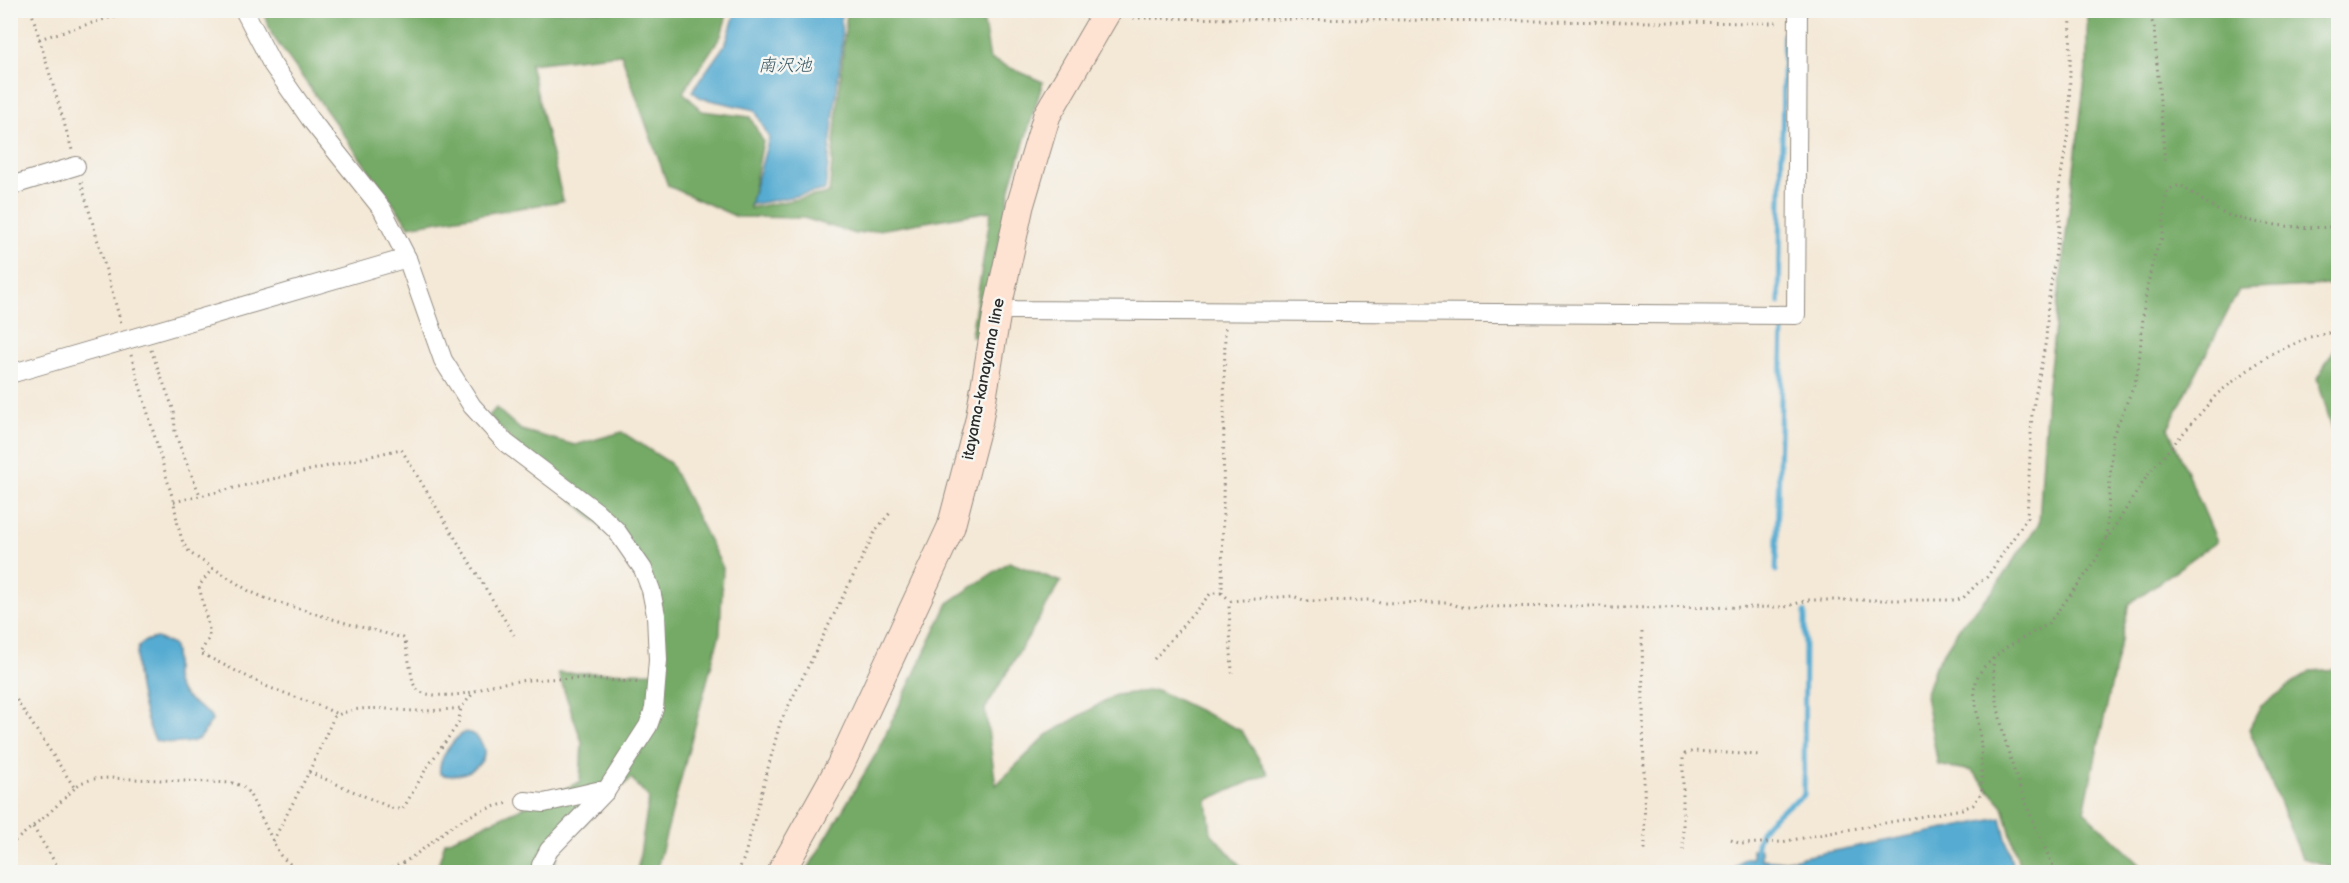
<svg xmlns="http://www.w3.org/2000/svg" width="2349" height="883" font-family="'Balsamiq Sans','Klee One',sans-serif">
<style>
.forest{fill:#74aa66;stroke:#506a48;stroke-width:1.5}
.water{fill:#54abd1;stroke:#406b7e;stroke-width:1.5}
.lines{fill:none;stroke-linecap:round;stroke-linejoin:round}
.stream{stroke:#54abd1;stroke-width:5}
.street-casing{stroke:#908a80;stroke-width:20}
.secondary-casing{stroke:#908a80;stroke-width:29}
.path{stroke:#908a80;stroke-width:3;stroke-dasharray:1.5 4.5;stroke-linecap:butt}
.street{stroke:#fff;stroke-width:18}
.secondary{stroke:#fee3d2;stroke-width:27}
.labels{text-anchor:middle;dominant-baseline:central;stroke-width:5;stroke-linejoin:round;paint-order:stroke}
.street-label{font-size:16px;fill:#2b2b2b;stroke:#f6f6f2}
.water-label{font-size:18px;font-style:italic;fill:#395865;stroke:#f6f6f2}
</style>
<rect width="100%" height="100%" fill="#f6f6f2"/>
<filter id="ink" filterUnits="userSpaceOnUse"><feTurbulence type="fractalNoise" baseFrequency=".0167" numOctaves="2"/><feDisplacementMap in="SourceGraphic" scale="12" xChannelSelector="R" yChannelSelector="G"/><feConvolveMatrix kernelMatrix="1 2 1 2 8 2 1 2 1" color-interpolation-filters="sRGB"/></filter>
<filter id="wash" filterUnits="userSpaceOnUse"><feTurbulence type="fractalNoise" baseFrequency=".008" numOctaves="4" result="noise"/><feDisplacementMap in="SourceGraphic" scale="24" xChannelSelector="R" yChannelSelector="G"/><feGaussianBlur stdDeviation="1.35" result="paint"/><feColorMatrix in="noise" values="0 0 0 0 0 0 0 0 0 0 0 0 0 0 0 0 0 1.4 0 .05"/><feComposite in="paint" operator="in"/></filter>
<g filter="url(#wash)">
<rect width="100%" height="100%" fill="#f4e8d6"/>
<!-- forest -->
<g class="forest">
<polygon points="263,11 728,11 721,36 683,92 702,111 750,117 763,141 750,208 829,193 847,11 982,11 990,59 1043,82 1011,184 980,337 971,336 991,211 855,234 804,218 737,217 668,186 621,54 530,64 563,201 409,226 272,35"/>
<polygon points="2087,11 2338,11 2338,277 2330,285 2239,290 2168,428 2217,541 2129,604 2084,811 2148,872 2021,872 2003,806 1972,771 1938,765 1925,696 1935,666 1963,622 1992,592 2039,523 2047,392 2087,61"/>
<polygon points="2338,343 2338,433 2333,431 2317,378"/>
<polygon points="496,408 521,430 575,445 622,432 670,463 723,568 720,633 656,872 637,872 649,798 631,778 560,848 552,872 436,872 445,842 580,782 582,742 558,673 662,672 651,575 518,447 489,416"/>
<polygon points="1009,562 1061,582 985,709 996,785 1047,735 1115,695 1157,690 1242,731 1268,774 1207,800 1211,833 1246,872 806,872 876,754 948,603"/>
<polygon points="2338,669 2338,869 2302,858 2249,729 2261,706 2310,671"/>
</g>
<!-- water -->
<g class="water">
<polygon points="736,11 841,11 842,44 825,190 750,205 769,138 755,110 701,98 692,91 726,43"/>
<path d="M157,638L173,645C178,656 174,666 175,678C177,695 197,705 210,715L212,721C206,726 206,732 201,737C192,746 167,743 156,741C146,727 129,660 140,645C144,640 151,639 157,638Z"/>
<path d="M466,732C474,734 478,737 482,744C493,766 458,781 440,774C437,760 454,737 466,732Z"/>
<polygon points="2001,818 2014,872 1730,872 1745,858 1752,858 1752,849 1761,849 1761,859 1782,861"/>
</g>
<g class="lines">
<!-- stream -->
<g class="stream">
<polyline points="1779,303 1784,34"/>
<polyline points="1776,571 1783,327"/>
<path d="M1756,856C1756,820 1778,814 1804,795L1805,612"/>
</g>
</g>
</g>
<g filter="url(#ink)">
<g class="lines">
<!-- street casing -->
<g class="street-casing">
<g id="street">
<polyline points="244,10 272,64 311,120 382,209 407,258 443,360 472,406 506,443 597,512 616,530 643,569 651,590 656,615 658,660 654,709 648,726 606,791 549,850 541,865 540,872"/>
<polyline points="10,186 76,166"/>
<polyline points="998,307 1011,310 1796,315 1798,10"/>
<polyline points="10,374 407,258"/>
<polyline points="525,801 544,803 597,791 606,791"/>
</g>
</g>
<!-- secondary casing -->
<g class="secondary-casing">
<polyline id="secondary" points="781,872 840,766 951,527 979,420 998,307 1020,206 1047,115 1108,10"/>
</g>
<!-- path -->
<g class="path">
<polyline points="31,10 72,150"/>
<polyline points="2148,10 2154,27 2165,164"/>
<polyline points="1133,18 1781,23"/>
<polyline points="39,39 135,10"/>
<polyline points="81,182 121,323"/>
<polyline points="1225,328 1222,593 1231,601 1293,596 1306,601 1371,600 1380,603 1446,602 1461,607 1600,606 1610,608 1785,607 1808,600 1957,600 1963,598 1977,584 1987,577 2027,518 2032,413 2046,340 2048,303 2060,225 2059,188 2069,127 2071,10"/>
<polyline points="151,350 174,411 175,431 179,444 200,495"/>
<path d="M131,355L174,503L178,526L183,543L190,553L249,591L267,599L349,624L403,638L405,641L413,682C416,692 424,694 434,695C447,696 463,695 475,691C483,689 489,685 497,684C545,676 592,678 640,683"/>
<polyline points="174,502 401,449 514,635"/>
<path d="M2106,538L2113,435L2135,383L2139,364L2144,305L2153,259L2163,235L2165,200L2169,189L2180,185C2193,193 2205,203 2219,211C2242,224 2313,231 2338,226"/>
<polyline points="213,568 199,586 209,629 209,638 200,653 268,687 320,706 337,714"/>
<polyline points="1231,601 1229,606 1232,673"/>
<polyline points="1642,632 1645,850"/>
<path d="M1993,658C1995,733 2024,805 2056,872"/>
<polyline points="1154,659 1211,593 1222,593"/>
<polyline points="10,690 74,787"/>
<polyline points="309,772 394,809 403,809 426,769 458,724 461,708"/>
<polyline points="33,827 61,872"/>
<polyline points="1731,840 1741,844 1781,842 1962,809 1973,805 1982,792 1981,746 1974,689 1978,675 1984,667 2005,648 2048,624 2093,565 2106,540 2149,473 2217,394 2252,367 2271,354 2310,337 2328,333 2338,325"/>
<path d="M273,841L309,772L334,717C359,703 387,710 414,711C429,711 445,710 461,708L474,692"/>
<polyline points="10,845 49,813 80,783 93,779 109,778 233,783 242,786 249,793 280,855 291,865 314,872"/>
<polyline points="1683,850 1683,758 1685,754 1694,751 1760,755"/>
<path d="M368,872C404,872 425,845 452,826C469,815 488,807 509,803"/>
<polyline points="738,872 744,858 780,723 876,530 890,513"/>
</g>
<!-- street -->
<use href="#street" class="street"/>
<!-- secondary -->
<use href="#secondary" class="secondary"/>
</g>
</g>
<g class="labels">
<!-- street labels -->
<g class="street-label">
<text transform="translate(984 379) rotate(-79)">itayama-kanayama line</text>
</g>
<!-- water labels -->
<g class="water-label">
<text x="785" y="65">南沢池</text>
</g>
</g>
<!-- margin -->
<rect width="2349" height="883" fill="none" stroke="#f6f6f2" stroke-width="36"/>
</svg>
